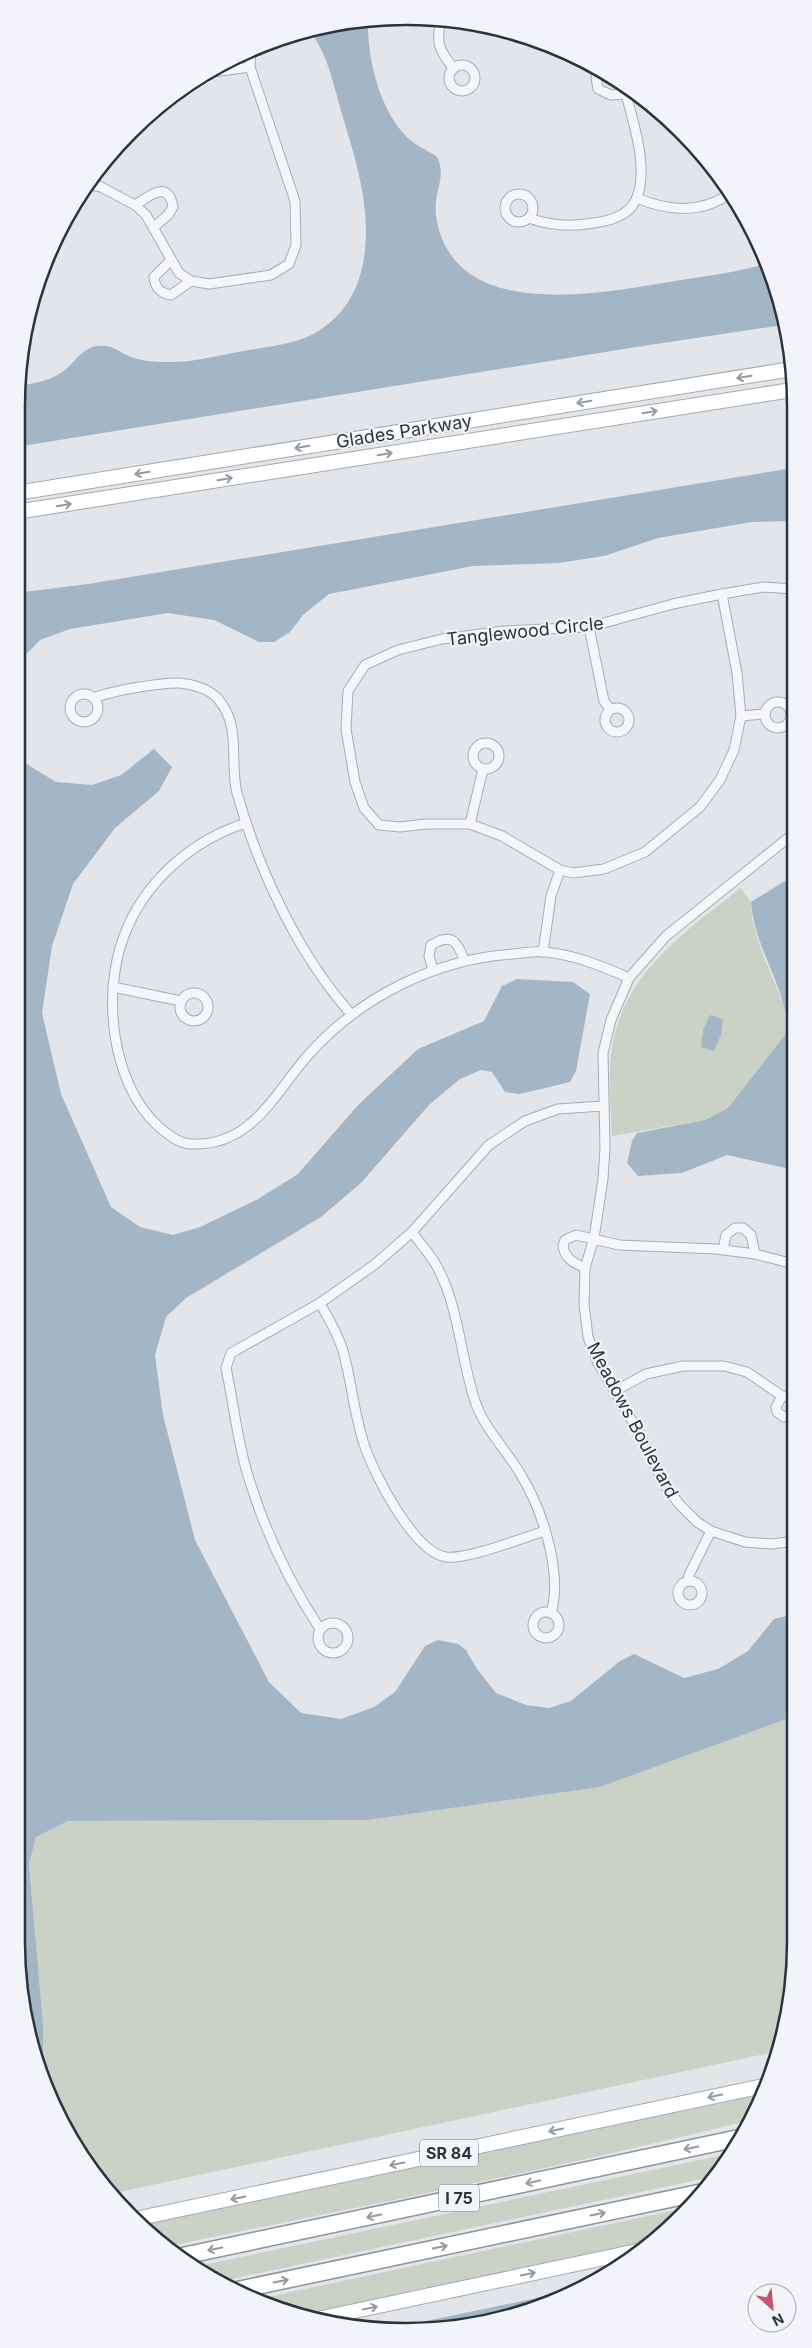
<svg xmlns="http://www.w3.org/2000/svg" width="812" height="2348" font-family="Inter,sans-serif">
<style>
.green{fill:#c9d2c5}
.water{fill:#a2b6c5}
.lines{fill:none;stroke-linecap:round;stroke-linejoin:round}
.street-casing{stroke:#a8adb3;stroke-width:11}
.primary-casing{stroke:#a3abb4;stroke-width:16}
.highway-casing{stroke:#8c949e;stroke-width:19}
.street{stroke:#f5f6f8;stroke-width:9}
.primary{stroke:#fff;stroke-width:14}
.highway{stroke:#fff;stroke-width:16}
.oneway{stroke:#969a9f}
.labels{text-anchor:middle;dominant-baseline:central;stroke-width:4;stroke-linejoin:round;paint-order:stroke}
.shield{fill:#f2f4f7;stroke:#676e76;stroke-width:1}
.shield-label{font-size:16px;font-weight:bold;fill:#2c353f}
.street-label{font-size:18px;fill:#2c353f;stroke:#f2f4f7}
.rim{fill:none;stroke:#2c353f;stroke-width:2.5}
</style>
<rect width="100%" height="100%" fill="#e3e6e9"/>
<!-- green -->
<g class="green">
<path d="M741,888L751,902L752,919L761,950L786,1010L788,1031L728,1108L705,1120L612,1136C611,1109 608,1082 611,1055C619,977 684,932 741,888Z"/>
<polygon points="795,1716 796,1942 783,2043 779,2051 110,2194 46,2091 43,2081 43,2024 29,1864 36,1837 68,1821 368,1820 600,1787"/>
<path d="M759,2094L747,2121C554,2169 359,2207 164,2247L141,2225Z"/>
<polygon points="733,2153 716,2176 217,2282 194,2267"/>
<polygon points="690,2207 682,2217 651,2243 311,2315 258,2299"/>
</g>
<!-- water -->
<g class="water">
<path d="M368,19C367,58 379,110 408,138C416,146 428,150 437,157C445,173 438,185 436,201C434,218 440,239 449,252C490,317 613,291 675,281C705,276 736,273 765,264L783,325L630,348L16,447V406L19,385C35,384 52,380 65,370C76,361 83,347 98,346C111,344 118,351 129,356C140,361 154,362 166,362C192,363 219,355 244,351C265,347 288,345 307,337C366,310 372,246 362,190C357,161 348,135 340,107C332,79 327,53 309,30L355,20Z"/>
<polygon points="793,468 793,521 752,522 658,538 604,556 558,563 473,566 329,594 303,615 290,632 274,642 259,642 214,620 168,613 70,629 40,640 16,665 16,593 88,584"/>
<polygon points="16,746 25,763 56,782 92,785 121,775 154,749 172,767 159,791 115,828 73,884 52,946 42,1013 61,1094 111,1207 140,1227 173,1235 200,1227 258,1199 298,1174 359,1104 418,1049 484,1021 502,986 517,979 573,982 590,994 576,1071 570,1082 520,1094 505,1092 492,1072 481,1070 460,1079 429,1105 361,1183 321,1217 186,1298 166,1317 155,1355 163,1415 195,1540 269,1682 301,1713 341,1719 374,1707 395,1692 425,1646 438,1640 458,1644 466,1650 477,1669 496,1693 526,1705 549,1708 571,1701 620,1661 634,1654 684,1678 718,1669 748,1651 774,1619 795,1614 795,1716 600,1787 368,1820 68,1821 36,1837 29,1864 43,2024 43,2081 24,2018 16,1942"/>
<path d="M785,881L793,883L794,1177L785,1168L727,1155L682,1173L638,1176L627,1163L632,1141L637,1133L705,1120L728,1108L788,1031C786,986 754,948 751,902Z"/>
<polygon points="710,1015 723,1019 721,1035 714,1051 701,1047 703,1030"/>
<polygon points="556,2294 561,2294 507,2319 432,2331 388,2329"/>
</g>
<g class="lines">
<!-- street casing -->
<g class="street-casing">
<g id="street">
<path d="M441,19C436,43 438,48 453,68"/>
<circle cx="462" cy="78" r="13"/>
<polyline points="602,69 596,77 598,89 611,95 626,94"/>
<polyline points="205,73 250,67"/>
<polyline points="87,184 101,187 135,205 146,215 179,273 191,281 209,284 271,275 289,264 296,245 295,201 250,67 251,50"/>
<circle cx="519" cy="208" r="14"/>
<path d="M637,198C667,211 701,214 729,194"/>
<path d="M135,205C149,196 168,179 173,207L168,215L154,227"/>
<path d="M529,218C551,226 571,227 593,223C610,221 631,215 637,197C649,166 632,118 624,87"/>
<path d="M171,260L154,277C155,288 160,293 171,295L191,281"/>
<polyline points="29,310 29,307"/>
<polyline points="722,594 737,673 741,716 734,750 720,780 700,807 645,852 604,869 573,873 560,870 502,836 470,824 426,824 400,827 379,825 364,808 355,782 346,729 348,691 365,665 398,650 442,639 504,631 589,627 673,604 722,594 764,587 793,589"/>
<polyline points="589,627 604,701 610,709"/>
<circle cx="84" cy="708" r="14"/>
<path d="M94,698C110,691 163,682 180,683C192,684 210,689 218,699C242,726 229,762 237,793C259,871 298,954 351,1014"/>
<circle cx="778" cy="715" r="13"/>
<circle cx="617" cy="720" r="12"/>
<polyline points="741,716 765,714"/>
<circle cx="486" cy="756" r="13"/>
<path d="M246,823C192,840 144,882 124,936C102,994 111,1083 158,1126C167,1134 178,1143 190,1144C253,1147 274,1093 310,1053C362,996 436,959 513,954C523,953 535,951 545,952C575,955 602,966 629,978"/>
<polyline points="470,824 483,769"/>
<polyline points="793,834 666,936 629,978 611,1020 603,1053 605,1148 603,1179 594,1238 585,1268 584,1305 588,1337 598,1363 638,1431 663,1482 679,1504 697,1522 711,1531 745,1542 772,1544 795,1541"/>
<polyline points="543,952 551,896 560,870"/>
<path d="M433,970L429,956L431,945C451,933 457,940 464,960"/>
<polyline points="113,987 181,1001"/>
<circle cx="194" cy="1007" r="14"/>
<path d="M412,1232C419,1242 428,1252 435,1263C459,1304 460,1356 475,1401C484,1429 507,1450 521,1475C542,1509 563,1573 551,1613"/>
<polyline points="723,1250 726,1235 735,1228 743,1228 751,1235 755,1254"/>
<path d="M585,1268C574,1263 565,1259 563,1246L565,1240L576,1235L619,1245L716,1249L755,1254L794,1264"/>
<path d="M320,1303C328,1318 338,1334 343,1351C352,1382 354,1416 365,1447C375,1476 414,1552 446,1557C467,1560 522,1538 545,1531"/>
<polyline points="615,1391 646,1374 683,1366 724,1366 747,1372 782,1396"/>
<polyline points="795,1397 782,1396 776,1407 777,1412 784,1417 795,1415"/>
<polyline points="689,1581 689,1575 711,1531"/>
<circle cx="690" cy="1593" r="12"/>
<circle cx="546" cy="1625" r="13"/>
<circle cx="333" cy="1638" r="15"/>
<path d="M320,1629C291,1585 268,1538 252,1488C239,1452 234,1406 226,1368L231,1353L320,1303L374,1265L412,1232L489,1145L525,1121L558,1109L603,1106"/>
</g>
</g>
<!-- primary casing -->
<g class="primary-casing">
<g id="primary">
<polyline points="16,493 792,369"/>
<polyline points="16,512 792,390"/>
<polyline points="135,2219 763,2086"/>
<polyline points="322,2318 642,2250"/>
</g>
</g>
<!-- highway casing -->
<g class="highway-casing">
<g id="highway">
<polyline points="178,2257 739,2138"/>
<polyline points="233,2291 703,2192"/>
</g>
</g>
<!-- street -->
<use href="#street" class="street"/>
<!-- primary -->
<use href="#primary" class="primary"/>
<!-- highway -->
<use href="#highway" class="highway"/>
</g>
<!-- one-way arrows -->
<defs><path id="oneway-shaft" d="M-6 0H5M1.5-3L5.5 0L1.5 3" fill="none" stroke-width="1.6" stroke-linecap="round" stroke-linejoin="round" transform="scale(1.25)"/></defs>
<g class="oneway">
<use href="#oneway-shaft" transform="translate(744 377) rotate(171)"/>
<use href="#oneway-shaft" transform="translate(584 402) rotate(171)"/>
<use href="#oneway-shaft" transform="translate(650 412) rotate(-9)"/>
<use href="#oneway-shaft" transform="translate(302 447) rotate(171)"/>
<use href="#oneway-shaft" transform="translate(385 454) rotate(-9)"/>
<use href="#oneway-shaft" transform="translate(142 473) rotate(171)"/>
<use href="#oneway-shaft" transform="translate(225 479) rotate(-9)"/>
<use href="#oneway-shaft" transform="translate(64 505) rotate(-9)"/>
<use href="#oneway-shaft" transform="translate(715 2096) rotate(168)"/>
<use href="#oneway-shaft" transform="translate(556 2130) rotate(168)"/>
<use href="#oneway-shaft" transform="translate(691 2148) rotate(168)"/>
<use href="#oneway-shaft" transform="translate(397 2164) rotate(168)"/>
<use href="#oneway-shaft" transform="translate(533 2182) rotate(168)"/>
<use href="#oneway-shaft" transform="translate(238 2198) rotate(168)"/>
<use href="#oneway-shaft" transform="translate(598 2214) rotate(-12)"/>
<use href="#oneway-shaft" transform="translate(374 2216) rotate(168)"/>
<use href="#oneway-shaft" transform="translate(440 2247) rotate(-12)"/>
<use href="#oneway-shaft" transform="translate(215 2249) rotate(168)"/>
<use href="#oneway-shaft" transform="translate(528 2274) rotate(-12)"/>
<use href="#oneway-shaft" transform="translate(281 2281) rotate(-12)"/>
<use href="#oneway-shaft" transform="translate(370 2308) rotate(-12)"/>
</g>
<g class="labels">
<!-- shield labels -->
<g class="shield">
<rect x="420" y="2139.5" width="58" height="27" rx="4"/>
<rect x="439" y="2184.5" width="40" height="27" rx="4"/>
</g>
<g class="shield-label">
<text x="449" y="2153">SR 84</text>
<text x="459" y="2198">I 75</text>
</g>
<!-- street labels -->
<g class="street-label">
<text transform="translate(404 431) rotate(-9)">Glades Parkway</text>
<text transform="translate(525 631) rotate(-6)">Tanglewood Circle</text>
<text transform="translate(633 1420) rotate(62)">Meadows Boulevard</text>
</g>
</g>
<!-- crop -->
<path d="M0 0H812V2348H0ZM406 25H406A381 381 0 0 1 787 406V1942A381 381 0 0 1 406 2323H406A381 381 0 0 1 25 1942V406A381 381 0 0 1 406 25Z" fill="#f2f4f7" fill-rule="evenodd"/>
<path class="rim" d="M406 25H406A381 381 0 0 1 787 406V1942A381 381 0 0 1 406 2323H406A381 381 0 0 1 25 1942V406A381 381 0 0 1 406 25Z"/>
<!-- north arrow -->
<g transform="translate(772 2308) rotate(153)"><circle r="24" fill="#f2f4f7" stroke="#a3a8ad"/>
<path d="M0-4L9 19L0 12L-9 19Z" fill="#bf576e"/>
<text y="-8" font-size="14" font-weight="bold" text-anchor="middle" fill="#2c353f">N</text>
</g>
</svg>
